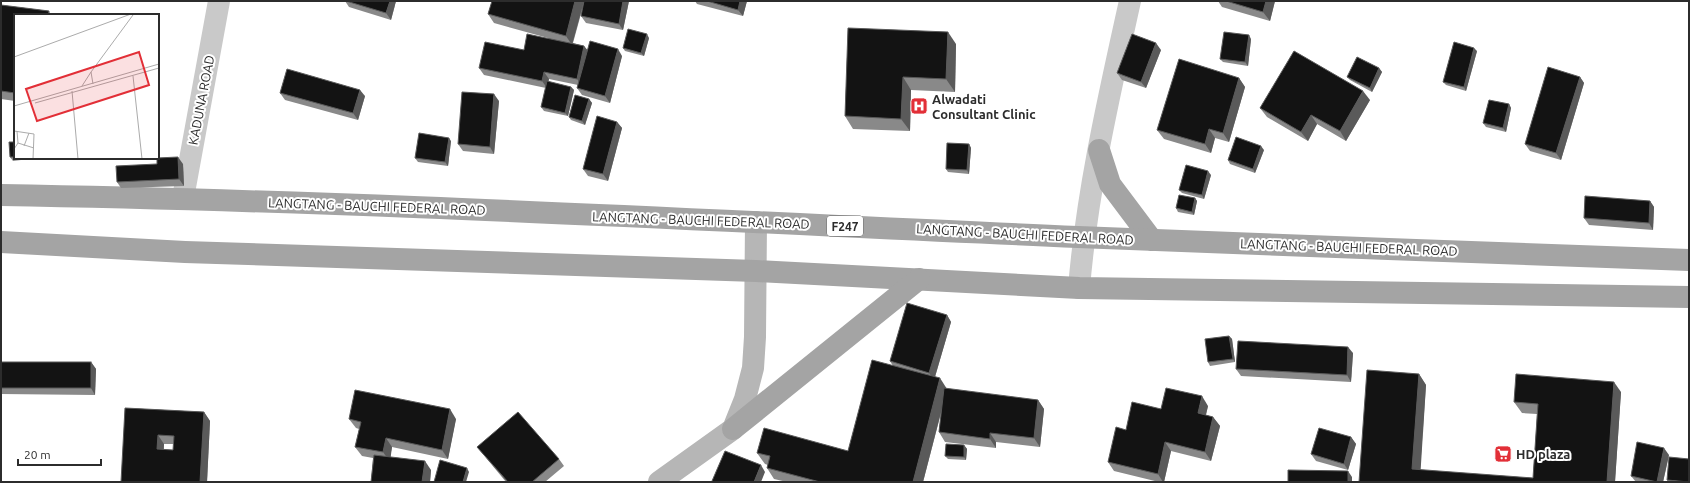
<svg xmlns="http://www.w3.org/2000/svg" width="1690" height="483" font-family="Ubuntu,sans-serif">
<style>
.lines{fill:none;stroke-linecap:round;stroke-linejoin:round}
.street{stroke:#c9c9c9;stroke-width:22}
.secondary{stroke:#b6b6b6;stroke-width:22}
.primary{stroke:#a4a4a4;stroke-width:22}
.wall{fill:#898989;fill-rule:evenodd}
.shaded-wall{fill:#5a5a5a}
.building{fill:#131313;stroke:#5a5a5a;fill-rule:evenodd}
.labels{text-anchor:middle;dominant-baseline:central;stroke-width:4;stroke-linejoin:round;paint-order:stroke}
.shield{fill:#fff;stroke:#6b6b6b;stroke-width:1}
.shield-label{font-size:12px;font-weight:bold;fill:#2c2c2c}
.poi-label{font-size:13px;font-weight:bold;fill:#2c2c2c;stroke:#fff;text-anchor:start}
.street-label{font-size:13px;fill:#2c2c2c;stroke:#fff}
.inset-road{fill:none;stroke:#ababab;stroke-width:1}
.view{fill:#e22f37;fill-opacity:0.15;stroke:#e22f37;stroke-width:2}
.inset-edge{fill:none;stroke:#2c2c2c;stroke-width:2}
</style>
<rect width="100%" height="100%" fill="#fff"/>
<g class="lines">
<!-- street -->
<g class="street">
<polyline points="183,198 219,1"/>
<path d="M1079,288C1087,191 1109,96 1130,1"/>
</g>
<!-- secondary -->
<polyline class="secondary" points="659,482 733,429 745,399 753,368 755,337 756,222"/>
<!-- primary -->
<g class="primary">
<polyline points="1099,150 1110,184 1152,240"/>
<path d="M1,195C360,201 719,221 1078,237C1282,246 1485,252 1689,260"/>
<polyline points="1,242 185,252 756,271 1079,288 1689,297"/>
<polyline points="733,429 919,279"/>
</g>
</g>
<!-- wall -->
<g class="wall">
<polygon points="345,1 396,1 391,20 349,7"/>
<polygon points="492,1 629,1 623,30 586,23 581,16 584,3 573,43 584,46 587,50 622,56 610,103 582,95 577,88 578,85 549,79 548,82 571,87 574,90 568,116 544,111 541,107 546,88 484,75 479,68 524,50 548,38 494,23 488,14"/>
<polygon points="695,1 747,1 743,16 697,4"/>
<polygon points="1218,1 1275,1 1270,21 1222,7"/>
<polygon points="1,5 49,11 51,15 15,15 15,101 1,99"/>
<polygon points="848,28 956,44 955,92 911,90 910,131 853,129 845,116"/>
<polygon points="649,38 644,56 625,51 623,48"/>
<polygon points="1251,39 1248,66 1223,62 1220,59"/>
<polygon points="1161,50 1146,88 1122,80 1117,73"/>
<polygon points="1477,51 1466,91 1446,85 1443,82"/>
<polygon points="1379,68 1382,72 1372,92 1350,80 1347,77"/>
<polygon points="1580,77 1584,83 1561,160 1530,151 1525,144"/>
<polygon points="1239,78 1245,87 1229,142 1215,138 1211,153 1164,139 1157,130"/>
<polygon points="280,93 365,96 358,120 285,100"/>
<polygon points="589,99 592,103 585,125 571,120 569,117"/>
<polygon points="1370,100 1346,141 1317,124 1308,141 1267,117 1260,108"/>
<polygon points="499,101 494,154 463,151 458,144"/>
<polygon points="1509,104 1511,108 1506,132 1486,127 1483,123"/>
<polygon points="617,122 622,128 608,181 588,176 583,169"/>
<polygon points="451,141 448,166 418,162 415,158"/>
<polygon points="15,142 15,158 29,158 29,159 13,161 10,157"/>
<polygon points="969,144 971,148 969,174 948,172 946,169"/>
<polygon points="1264,150 1255,173 1230,164 1228,160"/>
<polygon points="157,164 183,164 184,186 121,188 117,182"/>
<polygon points="1211,175 1204,199 1182,193 1179,190"/>
<polygon points="1195,198 1197,201 1194,215 1178,212 1176,208"/>
<polygon points="1650,201 1654,207 1653,230 1589,225 1584,218"/>
<polygon points="947,315 951,322 935,377 947,389 1038,400 1044,409 1040,447 996,442 996,448 945,442 939,432 941,413 923,482 787,482 774,479 767,468 768,465 765,464 757,453 848,451 893,366 890,361"/>
<polygon points="1229,336 1232,339 1235,362 1210,366 1208,362"/>
<polygon points="1353,353 1351,382 1241,376 1236,369"/>
<polygon points="1,362 91,362 96,369 95,395 1,394"/>
<polygon points="1419,374 1426,385 1420,470 1533,478 1537,414 1522,413 1514,402 1621,392 1615,482 1359,482"/>
<polygon points="1208,406 1206,415 1213,417 1220,426 1211,461 1171,451 1164,482 1159,482 1114,471 1108,462 1126,430 1161,409"/>
<path d="M125,408L204,412L210,421L207,482H122ZM164,444H174L173,450H164Z"/>
<polygon points="349,419 456,419 448,459 392,447 390,457 431,470 430,482 371,482 373,458 362,456 355,447 359,429 356,428"/>
<polygon points="1351,437 1356,444 1348,470 1316,461 1311,454"/>
<polygon points="964,445 967,449 966,460 948,459 945,456"/>
<polygon points="477,447 559,459 564,466 545,482 506,482 482,453"/>
<polygon points="1669,455 1663,482 1636,482 1631,476"/>
<polygon points="1667,480 1689,482 1668,482"/>
</g>
<!-- shaded-wall -->
<g class="shaded-wall">
<polygon points="390,1 396,1 391,20 386,13"/>
<polygon points="575,1 584,1 572,45 566,36"/>
<polygon points="623,1 629,1 623,30 619,24"/>
<polygon points="740,1 747,1 743,16 738,10"/>
<polygon points="1266,1 1275,1 1270,21 1263,12"/>
<polygon points="948,32 956,44 955,92 946,79"/>
<polygon points="647,34 649,38 644,56 641,53"/>
<polygon points="1249,35 1251,39 1248,66 1245,62"/>
<polygon points="1156,43 1161,50 1146,88 1141,82"/>
<polygon points="584,46 589,52 582,86 577,79"/>
<polygon points="1474,48 1477,51 1466,91 1464,87"/>
<polygon points="618,49 622,56 610,103 605,96"/>
<polygon points="1379,68 1382,72 1372,92 1370,88"/>
<polygon points="544,72 549,79 547,88 542,81"/>
<polygon points="903,77 911,90 910,131 901,119"/>
<polygon points="1580,77 1584,83 1561,160 1556,153"/>
<polygon points="1239,78 1245,87 1229,142 1223,133"/>
<polygon points="571,87 574,90 568,116 565,113"/>
<polygon points="360,90 365,96 358,120 353,113"/>
<polygon points="1363,91 1370,100 1346,141 1340,131"/>
<polygon points="494,94 499,101 494,154 490,147"/>
<polygon points="589,99 592,103 585,125 582,121"/>
<polygon points="1509,104 1511,108 1506,132 1503,128"/>
<polygon points="1311,115 1317,124 1308,141 1301,132"/>
<polygon points="617,122 622,128 608,181 603,174"/>
<polygon points="1209,129 1215,138 1211,153 1205,144"/>
<polygon points="449,138 451,141 448,166 445,162"/>
<polygon points="969,144 971,148 969,174 967,170"/>
<polygon points="1261,146 1264,150 1255,173 1253,169"/>
<polygon points="178,157 183,164 184,186 179,179"/>
<polygon points="1208,171 1211,175 1204,199 1202,195"/>
<polygon points="1195,198 1197,201 1194,215 1192,212"/>
<polygon points="1650,201 1654,207 1653,230 1649,223"/>
<polygon points="947,315 951,322 934,380 929,373"/>
<polygon points="1229,336 1232,339 1235,362 1233,359"/>
<polygon points="1348,347 1353,353 1351,382 1347,375"/>
<polygon points="91,362 96,369 95,395 91,388"/>
<polygon points="1419,374 1426,385 1420,480 1412,469"/>
<polygon points="940,378 947,389 923,482 913,482"/>
<polygon points="1614,382 1621,392 1615,482 1607,482"/>
<polygon points="1202,396 1208,406 1204,422 1198,413"/>
<polygon points="1038,400 1044,409 1040,447 1034,438"/>
<polygon points="450,409 456,419 448,459 442,450"/>
<polygon points="204,412 210,421 207,482 200,482"/>
<polygon points="1213,417 1220,426 1211,461 1205,452"/>
<polygon points="990,433 996,442 996,448 990,439"/>
<polygon points="158,435 164,444 163,458 157,449"/>
<polygon points="1351,437 1356,444 1348,470 1344,464"/>
<polygon points="386,438 392,447 390,462 383,452"/>
<polygon points="1165,442 1171,451 1164,482 1163,482 1158,474"/>
<polygon points="964,445 967,449 966,460 964,457"/>
<polygon points="1664,448 1669,455 1663,482 1657,482"/>
<polygon points="425,461 431,470 430,482 422,482"/>
<polygon points="761,465 765,472 761,482 754,482"/>
<polygon points="467,468 469,472 466,482 463,482"/>
<polygon points="1348,471 1352,477 1352,482 1348,482"/>
</g>
<!-- building -->
<g class="building">
<polygon points="346,1 390,1 386,13"/>
<polygon points="492,1 575,1 566,36 488,14"/>
<polygon points="584,1 623,1 619,24 581,16"/>
<polygon points="707,1 740,1 738,10"/>
<polygon points="1226,1 1266,1 1263,12"/>
<polygon points="1,5 49,11 48,15 15,15 15,93 1,91"/>
<polygon points="848,28 948,32 946,79 903,77 901,119 845,116"/>
<polygon points="628,29 647,34 641,53 623,48"/>
<polygon points="1224,32 1249,35 1245,62 1220,59"/>
<polygon points="527,34 584,46 577,79 544,72 542,81 479,68 485,42 524,50"/>
<polygon points="1132,34 1156,43 1141,82 1117,73"/>
<polygon points="590,41 618,49 605,96 577,88"/>
<polygon points="1454,42 1474,48 1464,87 1443,82"/>
<polygon points="1294,51 1363,91 1340,131 1311,115 1301,132 1260,108"/>
<polygon points="1357,57 1379,68 1370,88 1347,77"/>
<polygon points="1179,59 1239,78 1223,133 1209,129 1205,144 1157,130"/>
<polygon points="1548,67 1580,77 1556,153 1525,144"/>
<polygon points="287,69 360,90 353,113 280,93"/>
<polygon points="547,81 571,87 565,113 541,107"/>
<polygon points="462,92 494,94 490,147 458,144"/>
<polygon points="575,95 589,99 582,121 569,117"/>
<polygon points="1489,100 1509,104 1503,128 1483,123"/>
<polygon points="597,116 617,122 603,174 583,169"/>
<polygon points="419,133 449,138 445,162 415,158"/>
<polygon points="1236,137 1261,146 1253,169 1228,160"/>
<polygon points="9,142 15,142 15,157 10,157"/>
<polygon points="947,143 969,144 967,170 946,169"/>
<polygon points="178,157 179,179 117,182 116,166 157,164 157,158"/>
<polygon points="1186,165 1208,171 1202,195 1179,190"/>
<polygon points="1179,195 1195,198 1192,212 1176,208"/>
<polygon points="1585,196 1650,201 1649,223 1584,218"/>
<polygon points="907,303 947,315 929,373 890,361"/>
<polygon points="1229,336 1233,359 1208,362 1205,339"/>
<polygon points="1238,341 1348,347 1347,375 1236,369"/>
<polygon points="872,360 940,378 913,482 820,482 767,468 770,456 757,453 764,428 848,451"/>
<rect x="1" y="362" width="90" height="26"/>
<polygon points="1367,370 1419,374 1412,469 1533,478 1538,404 1514,402 1516,374 1614,382 1607,482 1359,482"/>
<polygon points="944,388 1038,400 1034,438 990,433 990,439 939,432"/>
<polygon points="1166,388 1202,396 1198,413 1213,417 1205,452 1165,442 1158,474 1108,462 1116,427 1126,430 1132,402 1161,409"/>
<polygon points="355,390 450,409 442,450 386,438 383,452 355,447 361,422 349,419"/>
<path d="M125,408L204,412L200,482H121ZM158,435L174,436L173,450L157,449Z"/>
<polygon points="518,412 559,459 532,482 508,482 477,447"/>
<polygon points="1319,428 1351,437 1344,464 1311,454"/>
<polygon points="1637,442 1664,448 1657,482 1631,476"/>
<polygon points="946,444 964,445 964,457 945,456"/>
<polygon points="725,451 761,465 754,482 714,482 712,481"/>
<polygon points="374,455 425,461 422,482 371,482"/>
<polygon points="1669,457 1689,459 1689,482 1667,480"/>
<polygon points="440,460 467,468 463,482 434,482"/>
<polygon points="1288,470 1348,471 1348,482 1288,482"/>
</g>
<!-- icons -->
<defs>
<g id="hospital-square" transform="scale(0.9)"><rect x="-9" y="-9" width="18" height="18" rx="4" fill="#e22f37" stroke="#fff"/><path d="M-5-5h3v3.5h4V-5h3V5h-3V1.5h-4V5h-3Z" fill="#fff"/></g>
<g id="supermarket-square" transform="scale(0.9)"><rect x="-9" y="-9" width="18" height="18" rx="4" fill="#e22f37" stroke="#fff"/><path d="M-6-5.5h2.5l.6 2H6L4.5 2H-2.5L-4.4-4H-6ZM-1.5 3.2a1.3 1.3 0 1 0 .1 0ZM3 3.2a1.3 1.3 0 1 0 .1 0Z" fill="#fff"/></g>
</defs>
<g fill-rule="evenodd">
<use href="#hospital-square" x="919" y="106"/>
<use href="#supermarket-square" x="1503" y="454"/>
</g>
<g class="labels">
<!-- shield labels -->
<rect class="shield" x="827" y="216" width="36" height="20" rx="3"/>
<g class="shield-label">
<text x="845" y="226">F247</text>
</g>
<!-- poi labels -->
<g class="poi-label">
<text x="932" y="99">Alwadati<tspan x="932" dy="15">Consultant Clinic</tspan></text>
<text x="1516" y="454">HD plaza</text>
</g>
<!-- street labels -->
<g class="street-label">
<text transform="translate(201 100) rotate(-79)">KADUNA ROAD</text>
<text transform="translate(377 206) rotate(2)">LANGTANG - BAUCHI FEDERAL ROAD</text>
<text transform="translate(701 220) rotate(2)">LANGTANG - BAUCHI FEDERAL ROAD</text>
<text transform="translate(1025 234) rotate(3)">LANGTANG - BAUCHI FEDERAL ROAD</text>
<text transform="translate(1349 247) rotate(2)">LANGTANG - BAUCHI FEDERAL ROAD</text>
</g>
</g>
<!-- overview -->
<g transform="translate(14 14)">
<rect width="145" height="145" fill="#fff"/>
<path class="inset-road" d="M0,43L117,0M119,62L128,145M79,70L77,58L119,1M68,72L77,58M58,77L64,145M21,89L145,54M0,92L145,50M0,117L20,120L19,145M4,129L20,134M10,132L15,119M0,135L4,129L3,117"/>
<path class="view" d="M125,38L135,71L23,107L12,75Z"/>
<rect width="145" height="145" class="inset-edge"/>
</g>
<!-- border -->
<rect width="1690" height="483" fill="none" stroke="#2c2c2c" stroke-width="4"/>
<!-- scale -->
<path d="M18 459v6h83v-6" fill="none" stroke="#2c2c2c" stroke-width="2"/>
<text x="24" y="459" font-size="12" fill="#2c2c2c" stroke="#ffffff" stroke-width="3" paint-order="stroke">20 m</text>
</svg>
